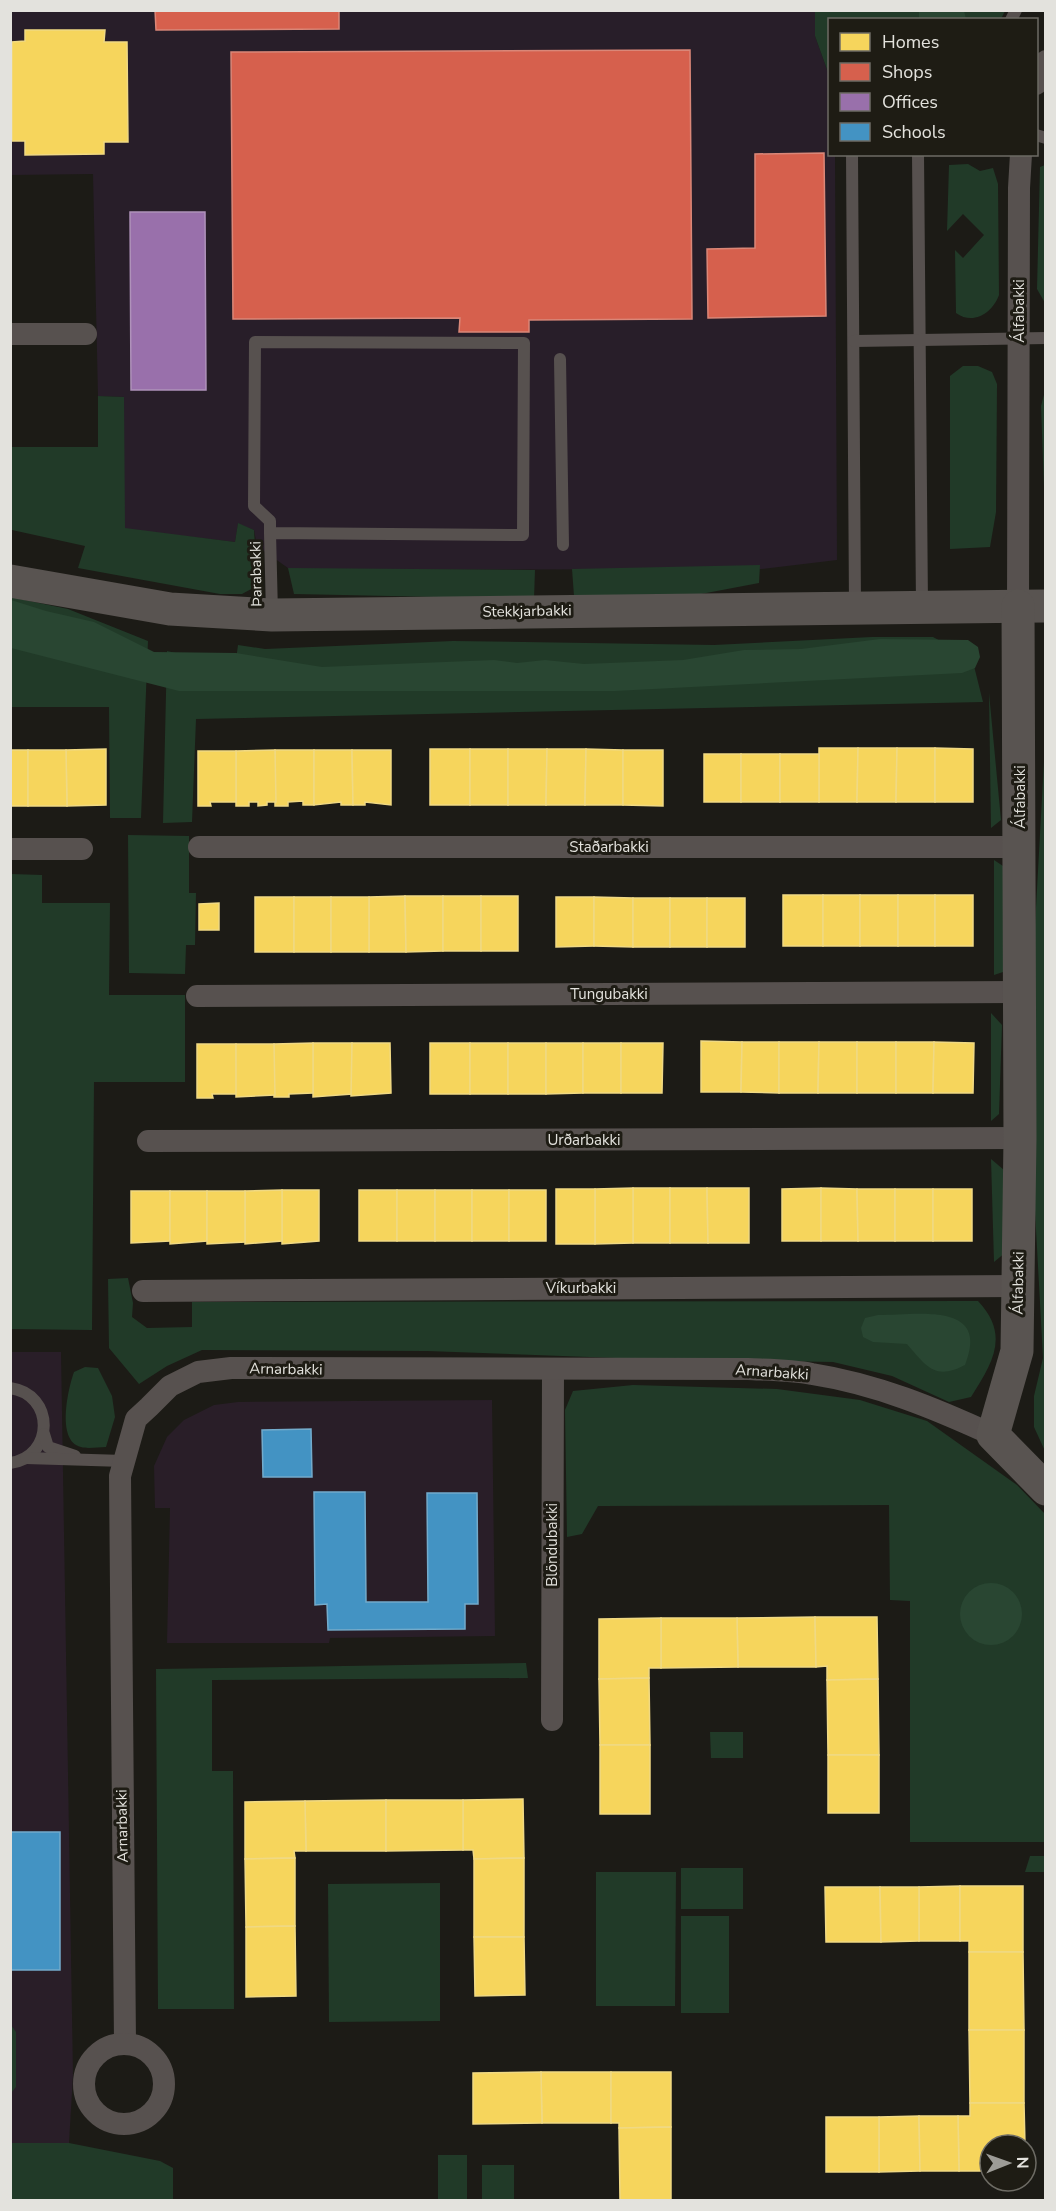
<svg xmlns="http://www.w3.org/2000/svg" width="1056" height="2211" font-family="'Nunito Sans',sans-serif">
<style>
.commercial{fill:#281e29}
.education{fill:#291e28}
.green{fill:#213a28}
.forest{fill:#294632}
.homes{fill:#f6d55c;stroke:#f0d983;stroke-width:1.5}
.shops{fill:#d6604d;stroke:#da8778;stroke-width:1.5}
.offices{fill:#9970ab;stroke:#af92ba;stroke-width:1.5}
.schools{fill:#4393c3;stroke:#73abcb;stroke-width:1.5}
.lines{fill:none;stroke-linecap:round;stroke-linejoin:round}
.lane{stroke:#57514f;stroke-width:12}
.street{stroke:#57514f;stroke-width:22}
.secondary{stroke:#595451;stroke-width:33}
.labels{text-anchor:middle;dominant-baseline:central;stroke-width:6;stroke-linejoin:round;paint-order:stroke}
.street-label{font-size:15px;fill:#e3e2dd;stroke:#1e1c14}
</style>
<rect width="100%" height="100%" fill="#1c1b16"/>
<!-- commercial -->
<polygon class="commercial" points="10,11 815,11 815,36 829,75 830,154 835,155 837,560 761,569 298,570 288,568 257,546 254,530 238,524 235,542 124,529 124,397 98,396 93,174 11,175"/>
<!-- education -->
<g class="education">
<polygon points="11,1352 61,1352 73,2075 69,2143 11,2143"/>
<polygon points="492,1400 495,1636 330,1638 329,1643 167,1643 170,1508 155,1508 154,1466 167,1437 184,1420 214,1405 238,1402"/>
</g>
<!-- green -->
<g class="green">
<polygon points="815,11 1005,11 1001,19 830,20 829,75 815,36"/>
<path d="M968,164L980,171L993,168L998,184L999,295C993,312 974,326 956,313L955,250L963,258L984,235L963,214L947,231L949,165Z"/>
<polygon points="1045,165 1045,303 1037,289 1040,167"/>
<polygon points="963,366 978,366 992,372 997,384 996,512 990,547 950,549 950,376"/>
<polygon points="1045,391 1045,515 1041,406"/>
<polygon points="98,396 124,397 125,528 235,542 238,523 254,530 257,577 253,588 242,594 220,594 78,568 85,546 12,530 11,534 11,447 98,447"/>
<polygon points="760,565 759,583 701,594 574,596 572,569"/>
<polygon points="288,568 535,570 534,599 294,594"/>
<polygon points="10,597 68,609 148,641 141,818 110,818 109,707 11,707"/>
<polygon points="872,637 933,637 972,658 983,702 196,719 192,822 163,823 167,651 235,667 238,645 265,649 453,641 714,645"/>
<polygon points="989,693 1001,820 991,828"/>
<polygon points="1045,743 1045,1451 1034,1427 1034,1396 1043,1358 1035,1211 1034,944"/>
<polygon points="128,835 189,836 189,893 196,893 195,945 186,945 185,974 129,973"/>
<polygon points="994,860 1003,866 1003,972 994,975"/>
<polygon points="11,874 42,875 42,903 110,903 109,995 185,995 185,1082 94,1082 92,1330 11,1329"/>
<polygon points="991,1013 1002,1025 999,1114 991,1121"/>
<polygon points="991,1159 1004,1170 1006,1252 994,1262"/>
<path d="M128,1278L133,1303L132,1317L147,1328L192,1327V1302L978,1301C1010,1335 993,1362 971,1397L949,1402L892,1376L833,1362L616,1358L427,1351L202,1350L167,1366L139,1384L109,1348L108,1279Z"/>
<path d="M85,1367L98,1368L112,1396L115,1417L106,1447C98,1447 88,1449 81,1447C56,1441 68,1389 74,1372Z"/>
<polygon points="633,1385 777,1389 860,1400 927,1421 1017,1485 1045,1514 1045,1842 910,1842 910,1601 890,1600 889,1505 598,1506 582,1534 567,1537 565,1410 573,1391"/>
<polygon points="526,1663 528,1678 212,1680 212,1771 233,1771 234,2009 158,2009 156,1669"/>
<polygon points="710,1732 743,1732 743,1758 711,1758"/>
<polygon points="1030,1856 1045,1856 1045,1872 1025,1872"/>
<rect x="681" y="1868" width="62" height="41"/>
<polygon points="596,1872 676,1872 675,2006 596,2006"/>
<polygon points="440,1883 440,2021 329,2022 328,1884"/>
<rect x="681" y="1916" width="48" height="97"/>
<polygon points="11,2025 16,2032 16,2087 11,2093"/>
<polygon points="11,2143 69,2143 160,2161 173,2168 173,2200 11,2200"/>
<rect x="438" y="2155" width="29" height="45"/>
<rect x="482" y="2165" width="32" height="35"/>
</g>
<!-- forest -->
<g class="forest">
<polygon points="919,11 964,11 966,19 919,19"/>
<polygon points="11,600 46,611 94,622 154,652 236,653 322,667 494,660 517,663 545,660 584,664 683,660 744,650 801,649 880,639 968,640 978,647 980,657 975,668 962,673 615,691 179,691 11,648"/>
<path d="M878,1315C917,1315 991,1301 965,1365C935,1381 926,1366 907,1344L873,1342L863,1337L861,1328L865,1318Z"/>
<circle cx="991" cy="1614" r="31"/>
</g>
<!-- homes -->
<g class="homes">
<polygon points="25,30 105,30 104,42 127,42 128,142 104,142 104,154 25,155 25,141 12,141 12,42 25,41"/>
<polygon points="819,748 858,748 857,802 819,802"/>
<polygon points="858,748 897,748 896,802 857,802"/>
<polygon points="897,748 935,748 935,802 896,802"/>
<polygon points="935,748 973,749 973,802 935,802"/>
<polygon points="106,749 106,805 67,806 66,750"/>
<rect x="430" y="749" width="40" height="56"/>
<rect x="470" y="749" width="38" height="56"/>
<polygon points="508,749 547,749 546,805 508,805"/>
<polygon points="547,749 586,749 585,805 546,805"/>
<polygon points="586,749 623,750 623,805 585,805"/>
<rect x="10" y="750" width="18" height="56"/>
<polygon points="28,750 66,750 67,806 28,806"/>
<polygon points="275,750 314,750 314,805 303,805 303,801 288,802 288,806 275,806"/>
<polygon points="275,750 276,802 267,802 267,805 258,806 258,802 249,802 249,806 236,806 236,751"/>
<polygon points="314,750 352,750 353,805 341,805 341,802 314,805"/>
<polygon points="352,750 391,750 391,805 365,802 365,805 353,805"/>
<polygon points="623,750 663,750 663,806 623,805"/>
<polygon points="198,751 236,751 236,802 210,802 211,806 198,806"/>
<rect x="704" y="754" width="37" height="48"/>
<rect x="741" y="754" width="39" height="48"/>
<rect x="780" y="754" width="39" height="48"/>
<rect x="783" y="895" width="40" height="51"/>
<rect x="823" y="895" width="37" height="51"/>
<rect x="860" y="895" width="38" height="51"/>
<rect x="898" y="895" width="37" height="51"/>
<rect x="935" y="895" width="38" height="51"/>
<polygon points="405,896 406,952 369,952 369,897"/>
<polygon points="405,896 443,896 443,951 406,952"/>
<rect x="443" y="896" width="38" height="55"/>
<rect x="481" y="896" width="37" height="55"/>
<rect x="255" y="897" width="39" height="55"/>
<rect x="294" y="897" width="37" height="55"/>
<rect x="331" y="897" width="38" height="55"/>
<polygon points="556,897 594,897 594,946 556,947"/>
<polygon points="594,897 633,898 633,947 594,946"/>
<rect x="633" y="898" width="37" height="49"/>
<rect x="670" y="898" width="37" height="49"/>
<rect x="707" y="898" width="38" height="49"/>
<polygon points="219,903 219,930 199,930 199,904"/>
<polygon points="701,1041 742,1042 741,1092 701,1092"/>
<polygon points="742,1042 779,1042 779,1093 741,1092"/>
<polygon points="779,1042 819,1042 818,1093 779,1093"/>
<polygon points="819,1042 857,1042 857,1093 818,1093"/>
<rect x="857" y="1042" width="39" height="51"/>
<polygon points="896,1042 934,1042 933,1093 896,1093"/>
<polygon points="934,1042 974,1043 973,1093 933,1093"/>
<polygon points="313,1043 352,1043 352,1094 313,1097"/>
<polygon points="313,1043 313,1093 289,1094 289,1097 274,1097 274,1044"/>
<polygon points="352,1043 390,1043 391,1093 351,1096"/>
<rect x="430" y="1043" width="40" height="51"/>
<rect x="470" y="1043" width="38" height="51"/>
<rect x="508" y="1043" width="38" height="51"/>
<polygon points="546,1043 583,1043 583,1093 546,1094"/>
<rect x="583" y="1043" width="38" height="50"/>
<polygon points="621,1043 663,1043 662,1093 621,1093"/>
<polygon points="197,1044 236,1044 237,1094 212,1094 213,1098 197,1098"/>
<polygon points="236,1044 274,1044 275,1095 236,1097"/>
<rect x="633" y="1188" width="37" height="55"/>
<polygon points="633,1188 633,1243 595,1244 595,1189"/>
<polygon points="670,1188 707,1188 708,1243 670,1243"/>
<polygon points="707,1188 749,1188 749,1243 708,1243"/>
<polygon points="821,1188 821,1241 782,1241 782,1189"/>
<polygon points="821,1188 857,1189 858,1241 821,1241"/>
<rect x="556" y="1189" width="39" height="55"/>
<polygon points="857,1189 895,1189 895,1241 858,1241"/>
<rect x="895" y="1189" width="38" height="52"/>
<rect x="933" y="1189" width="39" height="52"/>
<polygon points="282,1190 319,1190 319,1241 282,1244"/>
<polygon points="282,1190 282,1241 245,1244 245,1191"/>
<rect x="359" y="1190" width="38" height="51"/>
<rect x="397" y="1190" width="38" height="51"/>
<rect x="435" y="1190" width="37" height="51"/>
<rect x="472" y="1190" width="37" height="51"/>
<rect x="509" y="1190" width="37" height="51"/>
<polygon points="131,1191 170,1191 170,1241 131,1243"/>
<polygon points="170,1191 207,1191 207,1241 170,1244"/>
<polygon points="207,1191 245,1191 245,1242 207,1244"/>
<polygon points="815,1617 816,1667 738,1667 737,1618"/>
<polygon points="815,1617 877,1617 878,1679 827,1680 827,1666 816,1667"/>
<polygon points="661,1618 737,1618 738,1667 661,1668"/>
<polygon points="661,1618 661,1668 649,1668 649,1678 599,1679 599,1619"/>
<polygon points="649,1678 650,1745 600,1745 599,1679"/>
<polygon points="878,1679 879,1755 828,1755 827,1680"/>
<rect x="600" y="1745" width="50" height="69"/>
<rect x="828" y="1755" width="51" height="58"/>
<polygon points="523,1799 524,1858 474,1859 473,1850 463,1850 463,1800"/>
<polygon points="386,1800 386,1851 306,1851 305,1801"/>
<polygon points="386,1800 463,1800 463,1850 386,1851"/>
<polygon points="305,1801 306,1851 294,1851 295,1858 245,1859 245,1802"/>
<polygon points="295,1858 295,1926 246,1927 245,1859"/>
<polygon points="524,1858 524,1937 474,1937 474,1859"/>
<polygon points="960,1886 960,1941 919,1941 919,1887"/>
<polygon points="960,1886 1023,1886 1023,1952 969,1952 969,1941 960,1941"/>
<polygon points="825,1887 880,1887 881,1942 826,1942"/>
<polygon points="880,1887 919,1887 919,1941 881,1942"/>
<polygon points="295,1926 296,1996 246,1997 246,1927"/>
<polygon points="474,1937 524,1937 525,1995 475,1996"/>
<polygon points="969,1952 1023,1952 1024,2030 969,2030"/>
<polygon points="969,2030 1024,2030 1024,2103 970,2103"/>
<polygon points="541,2072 611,2072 611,2123 542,2123"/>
<polygon points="541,2072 542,2123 473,2124 473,2073"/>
<polygon points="611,2072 671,2072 671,2127 619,2128 619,2123 611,2123"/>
<polygon points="970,2103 1024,2103 1025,2145 990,2145 990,2171 959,2171 958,2116 970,2116"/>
<polygon points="919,2116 920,2171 879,2172 879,2117"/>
<polygon points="919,2116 958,2116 959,2171 920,2171"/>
<rect x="826" y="2117" width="53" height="55"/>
<polygon points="671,2127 671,2200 620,2200 619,2128"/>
</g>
<!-- shops -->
<g class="shops">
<polygon points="155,10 339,10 339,29 156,30"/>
<polygon points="690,50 692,319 529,320 529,332 459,332 460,318 233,319 231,52"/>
<polygon points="824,153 826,316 708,318 707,249 755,248 755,154"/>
</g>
<!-- offices -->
<polygon class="offices" points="130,212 205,212 206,390 131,390"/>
<!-- schools -->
<g class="schools">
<polygon points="311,1429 312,1477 263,1477 262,1430"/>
<polygon points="314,1492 365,1492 366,1602 428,1602 427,1493 477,1493 478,1604 465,1604 465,1629 328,1630 327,1604 315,1605"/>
<rect x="10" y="1832" width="50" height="138"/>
</g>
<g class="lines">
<!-- lane -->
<g class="lane">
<polyline points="1011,20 1016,10"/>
<polyline points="1036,135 1046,138"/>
<polyline points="852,154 855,606"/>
<polyline points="918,154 922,606"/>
<polyline points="854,341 1046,338"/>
<polyline points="560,359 563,545"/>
<polyline points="270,533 523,535 524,343 255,342 254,506 270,521 270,533 272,613"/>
<path d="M10,1388C55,1394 55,1457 10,1463"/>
<polyline points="44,1434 48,1447 75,1456"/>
<polyline points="26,1458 124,1461"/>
</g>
<!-- street -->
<g class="street">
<polyline points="1036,84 1046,61"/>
<polyline points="10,334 86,334"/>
<polyline points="1018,606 1019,188 1021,154"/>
<polyline points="199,847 1020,847"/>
<polyline points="10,849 82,849"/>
<polyline points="197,996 1020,992"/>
<polyline points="148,1141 1020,1138"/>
<polyline points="143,1291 1018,1286"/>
<polyline points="552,1720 553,1370"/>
<path d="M125,2043L120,1476L136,1419L149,1407L170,1386L198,1372L231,1368L748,1369C769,1370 791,1370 812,1374C876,1384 934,1408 993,1435"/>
<circle cx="124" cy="2084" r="40"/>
</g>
<!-- secondary -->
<g class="secondary">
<polyline points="10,581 170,609 272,615 1046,606"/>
<polyline points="1018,606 1020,1138 1017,1351 993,1435 1046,1489"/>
</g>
</g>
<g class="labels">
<!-- street labels -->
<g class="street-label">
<text transform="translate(1019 311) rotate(-90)">Álfabakki</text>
<text transform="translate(256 574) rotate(-91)">Þarabakki</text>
<text transform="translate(527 611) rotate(-1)">Stekkjarbakki</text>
<text transform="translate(1020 797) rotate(-90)">Álfabakki</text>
<text x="609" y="847">Staðarbakki</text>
<text x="609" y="994">Tungubakki</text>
<text x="584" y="1140">Urðarbakki</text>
<text transform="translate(1018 1283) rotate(-89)">Álfabakki</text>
<text x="581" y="1288">Víkurbakki</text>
<text transform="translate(286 1369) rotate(1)">Arnarbakki</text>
<text transform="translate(772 1372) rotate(4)">Arnarbakki</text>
<text transform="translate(552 1545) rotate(-90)">Blöndubakki</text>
<text transform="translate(122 1826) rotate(-91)">Arnarbakki</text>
</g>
</g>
<!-- border -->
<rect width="1056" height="2211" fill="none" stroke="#e3e2dd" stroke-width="24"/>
<!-- legend -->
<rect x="828" y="18" width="210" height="138" fill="#1e1c14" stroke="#6d6b64" stroke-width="1.5"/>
<rect x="840" y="33" width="30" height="18" fill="#f6d55c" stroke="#6d6b64" stroke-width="1.5"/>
<text x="882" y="48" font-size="18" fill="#e3e2dd">Homes</text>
<rect x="840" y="63" width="30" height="18" fill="#d6604d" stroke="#6d6b64" stroke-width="1.5"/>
<text x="882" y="78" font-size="18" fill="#e3e2dd">Shops</text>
<rect x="840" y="93" width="30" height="18" fill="#9970ab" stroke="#6d6b64" stroke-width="1.5"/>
<text x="882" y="108" font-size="18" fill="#e3e2dd">Offices</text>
<rect x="840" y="123" width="30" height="18" fill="#4393c3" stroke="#6d6b64" stroke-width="1.5"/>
<text x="882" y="138" font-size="18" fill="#e3e2dd">Schools</text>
<!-- north arrow -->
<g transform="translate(1008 2163) rotate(89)"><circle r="28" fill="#1e1c14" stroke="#6d6b64" stroke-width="1.5"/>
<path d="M0-4.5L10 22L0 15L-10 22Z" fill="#9d9c97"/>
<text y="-9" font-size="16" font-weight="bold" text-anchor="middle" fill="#e3e2dd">N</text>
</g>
</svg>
